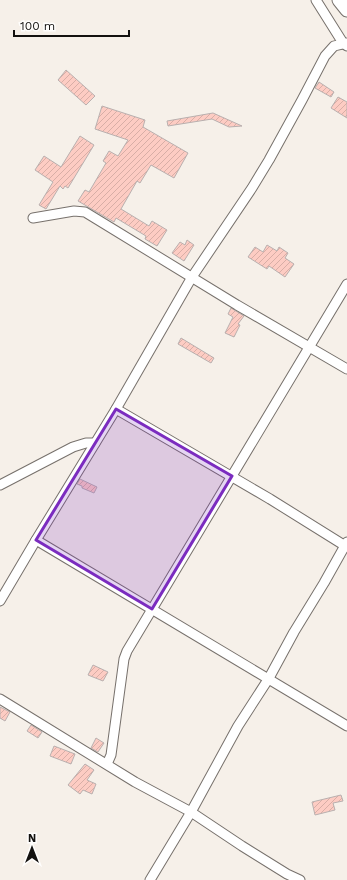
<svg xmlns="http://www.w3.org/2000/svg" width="347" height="880" font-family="'Work Sans',sans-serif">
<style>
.building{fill:url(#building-hatch);stroke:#b9b0af}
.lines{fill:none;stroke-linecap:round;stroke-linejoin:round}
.minor-casing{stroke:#77716c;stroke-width:11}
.highway-casing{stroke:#77716c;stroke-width:15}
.minor{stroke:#fff;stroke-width:9}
.highway{stroke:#fff;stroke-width:13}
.marked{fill:#7b2cbf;fill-opacity:0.2;stroke:#7b2cbf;stroke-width:3;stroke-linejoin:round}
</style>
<defs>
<pattern id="building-hatch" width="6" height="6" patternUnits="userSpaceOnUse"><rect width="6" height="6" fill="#fdccc3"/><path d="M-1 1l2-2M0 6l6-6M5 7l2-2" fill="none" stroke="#d8aea6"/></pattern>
</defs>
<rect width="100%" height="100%" fill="#f6f0e9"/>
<!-- building -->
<g class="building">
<polygon points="66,70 95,96 86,105 58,80"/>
<polygon points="319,82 334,92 331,97 315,88"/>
<polygon points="338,97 347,102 347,118 331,108"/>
<polygon points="102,106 145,120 143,127 188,153 174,178 151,165 140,183 137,181 121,209 149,226 152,221 167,230 157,246 145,239 146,236 116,218 114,222 78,201 85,190 89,192 106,163 103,161 109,151 118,156 128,140 95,129"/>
<polygon points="213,113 242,126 229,127 212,119 168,126 167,121"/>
<polygon points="80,136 94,145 68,188 65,186 63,189 60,186 46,209 39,205 53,182 35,170 44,156 61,167"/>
<polygon points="187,240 194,245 184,261 172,253 180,242 185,245"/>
<polygon points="267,245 277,251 279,247 288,253 285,258 294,264 285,277 269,266 267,269 248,257 255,247 263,252"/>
<polygon points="231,308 244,316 238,324 240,325 234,337 225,333 233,317 228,314"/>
<polygon points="181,338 214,358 211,363 178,344"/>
<polygon points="80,479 97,487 94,493 82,488 82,486 77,484"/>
<polygon points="93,665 108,672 103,681 88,675"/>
<polygon points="0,707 10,712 5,721 0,718"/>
<polygon points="31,725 42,732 38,738 27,731"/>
<polygon points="96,738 104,743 98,752 91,748"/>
<polygon points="54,746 75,754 71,764 50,756"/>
<polygon points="85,764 94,770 87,780 96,784 92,794 83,790 80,794 68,785"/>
<polygon points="341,795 343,801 333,803 335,810 315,815 312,802"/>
</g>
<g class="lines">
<!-- minor casing -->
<g class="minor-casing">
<g id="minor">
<polyline points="316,0 343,43 347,46"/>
<polyline points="33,218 74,211 85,212 237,305 347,369"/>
<polyline points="116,409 270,499 347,547"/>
<polyline points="0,485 73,447 86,443 95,443"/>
<polyline points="36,540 347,726"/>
<polyline points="0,601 36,540 116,409 192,277 252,188 269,160 302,100 325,56 334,46 347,43"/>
<polyline points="0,699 135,782 191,812 242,846 287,874 300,880"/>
<polyline points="107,764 111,755 124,659 127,651 347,284"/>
<polyline points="150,880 191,812 238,726 269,678 294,632 324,583 347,542"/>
</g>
</g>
<!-- highway casing -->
<g class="highway-casing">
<polyline id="highway" points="339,0 347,10"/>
</g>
<!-- minor -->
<use href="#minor" class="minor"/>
<!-- highway -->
<use href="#highway" class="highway"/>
</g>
<!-- marked area -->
<path class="marked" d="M116,409L232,476L152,609L36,540Z"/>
<!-- north arrow -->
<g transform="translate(32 848)" stroke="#fffefd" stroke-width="3" paint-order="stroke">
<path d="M0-3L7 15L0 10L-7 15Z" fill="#13110f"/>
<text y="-6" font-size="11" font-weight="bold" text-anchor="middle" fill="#13110f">N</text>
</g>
<!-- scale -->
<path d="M14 30v6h115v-6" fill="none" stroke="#13110f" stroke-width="2"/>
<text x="20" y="30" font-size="12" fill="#13110f" stroke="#fffefd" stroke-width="3" paint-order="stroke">100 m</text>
</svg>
